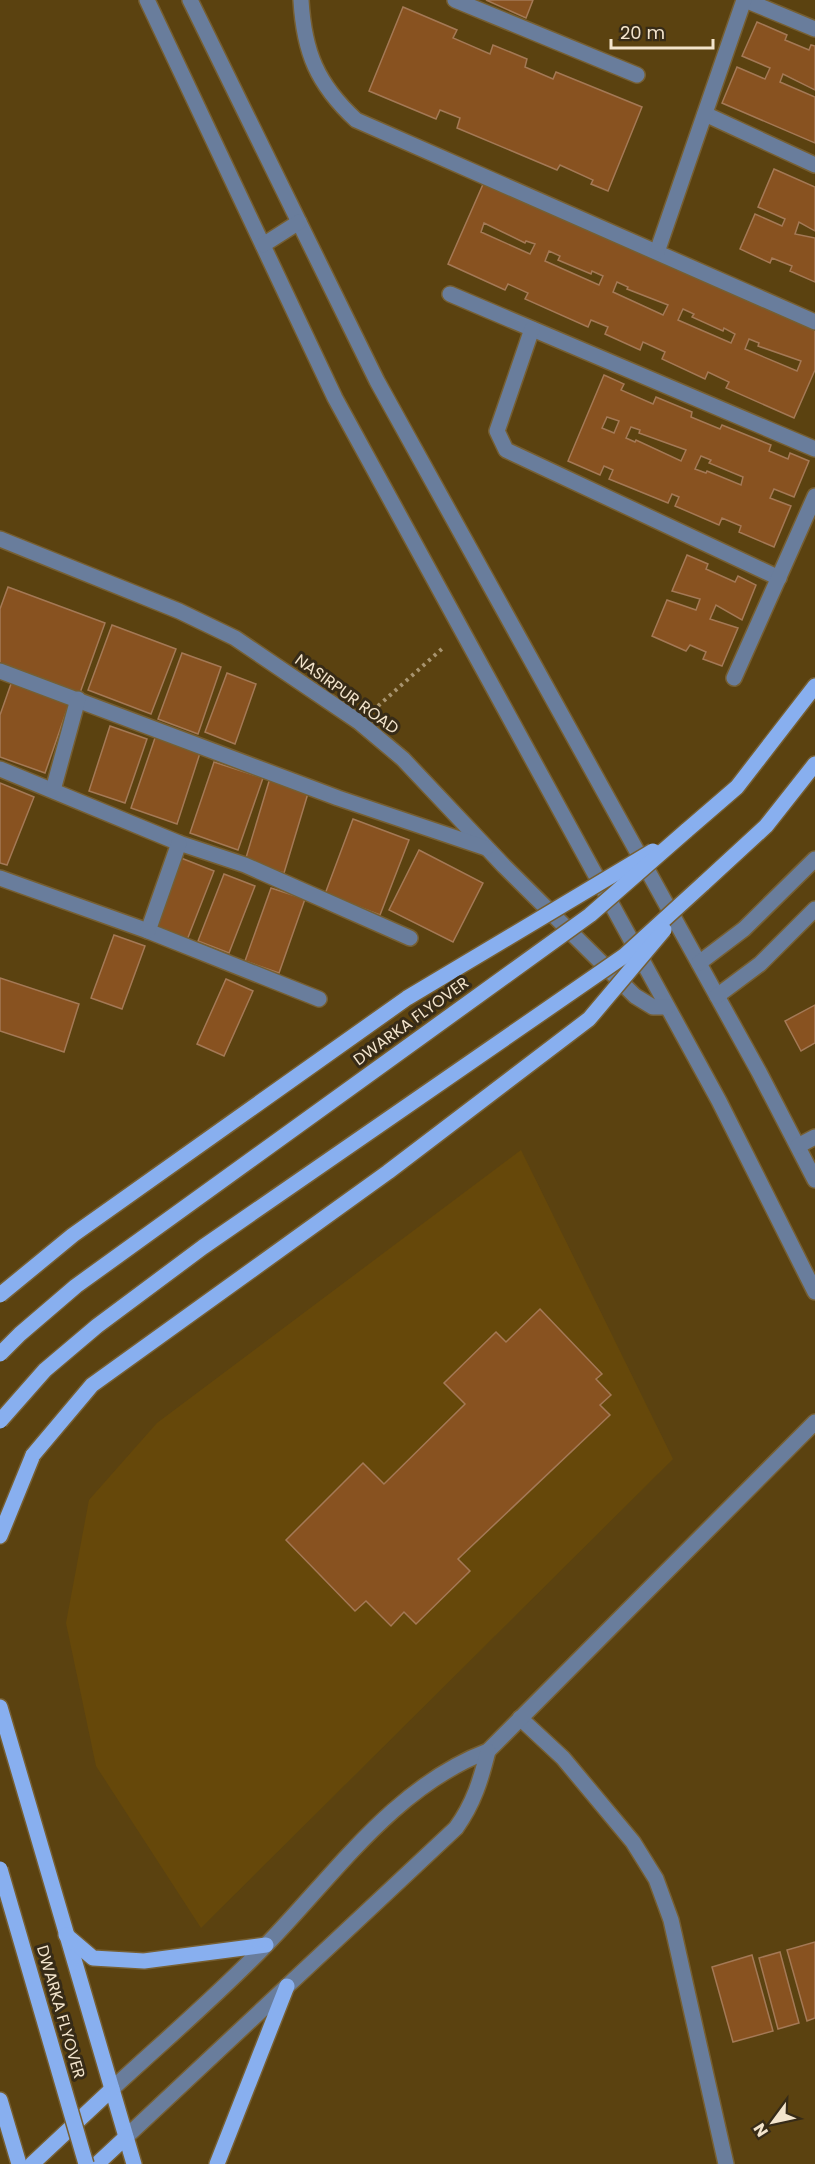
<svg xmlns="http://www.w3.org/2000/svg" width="815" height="2164" font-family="Poppins,sans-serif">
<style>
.built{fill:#66480a}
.building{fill:#885220;stroke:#a47956;stroke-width:1.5;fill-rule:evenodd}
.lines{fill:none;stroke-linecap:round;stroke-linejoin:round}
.minor-casing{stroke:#765f32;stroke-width:18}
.major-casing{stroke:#765f32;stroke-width:18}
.path{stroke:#a8946f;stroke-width:4;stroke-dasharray:3 4.5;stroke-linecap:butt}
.minor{stroke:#697d9c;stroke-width:15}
.major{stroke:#88afef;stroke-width:15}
.major-bridge-casing{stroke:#765f32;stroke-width:18;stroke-linecap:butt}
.major-bridge{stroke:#88afef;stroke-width:15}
.labels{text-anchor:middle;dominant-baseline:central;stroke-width:6;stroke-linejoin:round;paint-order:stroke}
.street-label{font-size:16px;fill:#f3e4cc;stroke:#372b17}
</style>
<rect width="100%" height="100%" fill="#5b4210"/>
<!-- built -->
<polygon class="built" points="521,1150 673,1459 201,1928 96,1766 66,1623 89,1500 157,1423"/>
<!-- building -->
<g class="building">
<polygon points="486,0 533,0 526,18"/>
<polygon points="403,7 457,30 453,38 490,54 493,45 527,59 525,67 553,79 556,72 642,107 608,191 591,184 593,180 560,165 557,170 457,128 460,118 440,110 436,119 369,91"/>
<polygon points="757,22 787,35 785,40 809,50 811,45 815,46 815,90 783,74 780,82 815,97 815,143 722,103 737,67 765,79 770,68 742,56"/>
<polygon points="774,169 815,187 815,231 799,222 795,234 815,238 815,282 790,271 792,266 772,258 770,263 740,249 755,214 782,226 785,219 758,207"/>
<path d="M484,182L815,328V370L794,418L726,388L729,382L708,372L705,379L662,359L665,352L643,342L640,350L605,334L608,327L591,320L588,327L525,299L528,293L508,284L505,290L448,264ZM484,223L525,243L526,241L535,244L530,254L481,232ZM549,251L560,256L558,260L591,274L592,271L603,276L599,285L545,261ZM617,282L628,287L627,289L668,305L663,315L613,292ZM683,309L694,314L692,317L723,331L724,328L735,334L731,343L678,320ZM749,339L759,343L758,346L801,361L797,371L745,349Z"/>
<path d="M604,375L624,384L621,390L653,404L656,397L692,412L691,417L720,429L722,425L771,445L769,451L788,459L790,453L809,461L794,497L774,489L770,498L791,506L774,547L739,532L741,526L722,518L719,525L675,506L679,497L672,494L668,503L609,479L613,470L604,466L600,475L568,461ZM607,417L619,421L614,433L602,428ZM631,427L640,430L639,433L686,450L681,461L636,440L635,442L626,438ZM701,456L711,460L709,463L743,477L741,485L707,471L706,473L695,469Z"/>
<polygon points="687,555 708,564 706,569 735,582 738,576 756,585 742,620 716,605 710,619 738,628 722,666 703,659 706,652 690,645 686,651 652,636 667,600 696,610 700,599 672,591"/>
<polygon points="8,587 105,623 80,693 0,664 0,609"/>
<polygon points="112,625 176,649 151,714 88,690"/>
<polygon points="182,653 221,667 198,734 158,719"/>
<polygon points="227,673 256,684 235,744 205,732"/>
<polygon points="12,681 70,701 45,773 0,757 0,715"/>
<polygon points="110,726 147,739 125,803 89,791"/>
<polygon points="156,735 201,750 177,824 131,808"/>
<polygon points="214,762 263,778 238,850 190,833"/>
<polygon points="270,778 309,790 284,873 245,861"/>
<polygon points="0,783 34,797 7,865 0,863"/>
<polygon points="353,819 409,840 380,915 325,894"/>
<polygon points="419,850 483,883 453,942 389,910"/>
<polygon points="181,858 214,871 187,940 154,926"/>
<polygon points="224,874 255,886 229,953 198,941"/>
<polygon points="271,888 305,899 279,973 245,961"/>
<polygon points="114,935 145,946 122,1009 91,998"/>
<polygon points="0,978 79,1004 64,1052 0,1031"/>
<polygon points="226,979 253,991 224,1056 197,1044"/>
<polygon points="815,1005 815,1043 801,1051 785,1021"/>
<polygon points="540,1309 602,1374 596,1379 611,1395 600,1405 610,1415 458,1559 470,1571 416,1624 404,1612 391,1626 366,1601 355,1611 286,1540 363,1463 384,1484 465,1404 444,1383 496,1332 506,1342"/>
<polygon points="815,1942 815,2018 807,2021 787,1950"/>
<polygon points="780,1952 799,2023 778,2029 759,1958"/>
<polygon points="752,1955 773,2031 733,2042 712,1967"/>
</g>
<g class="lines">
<!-- minor casing -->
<g class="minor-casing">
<g id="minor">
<polyline points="147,0 335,398 719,1101 815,1292"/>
<polyline points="190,0 377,381 759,1072 815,1180"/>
<path d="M301,0C304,52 317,84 356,120L815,322"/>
<polyline points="455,0 637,75"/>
<polyline points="745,0 815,29"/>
<polyline points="705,114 815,165"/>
<polyline points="263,245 299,222"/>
<polyline points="657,252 744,0"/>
<polyline points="450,294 815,449"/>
<polyline points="532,329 497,431 506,450 779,578"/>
<polyline points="0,539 179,611 235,638 359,722 403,759 504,866 635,996 653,1007 667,1007"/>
<polyline points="0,671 338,798 486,848"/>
<polyline points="734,678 815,496"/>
<polyline points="0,769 179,843 245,865 410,938"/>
<polyline points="53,790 78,699"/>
<polyline points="0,878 148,931 319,999"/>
<polyline points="148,931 179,843"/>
<polyline points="699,963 744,929 815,859"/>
<polyline points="717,996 760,964 815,909"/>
<polyline points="798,1146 815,1137"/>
<polyline points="520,1718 563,1758 633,1842 656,1879 671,1920 726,2164"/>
<path d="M112,2089C164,2041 219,1994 268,1943C335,1874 395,1786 488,1751L815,1422"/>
<path d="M126,2137L456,1828C474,1803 481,1779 488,1751"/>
</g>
</g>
<!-- major casing -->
<g class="major-casing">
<g id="major">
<polyline points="686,831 737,787 815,686"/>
<polyline points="703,884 766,826 815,764"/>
<polyline points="0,1536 33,1455"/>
<polyline points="0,1707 134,2164"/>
<polyline points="66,1935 93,1958 144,1961 266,1945"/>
<polyline points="0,2100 19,2164"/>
<polyline points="32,2164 112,2089"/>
<polyline points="97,2164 126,2137"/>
<polyline points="217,2164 287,1986"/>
</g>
</g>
<!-- path -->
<polyline class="path" points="378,706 444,647"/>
<!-- minor -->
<use href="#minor" class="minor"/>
<!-- major -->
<use href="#major" class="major"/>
<!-- major-bridge casing -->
<g class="major-bridge-casing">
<g id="major-bridge">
<polyline points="0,1295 73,1235 407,998 653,851"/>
<polyline points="0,1354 20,1334 76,1286 590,915 686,831"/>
<polyline points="0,1421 45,1370 97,1326 203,1247 624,956 703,884"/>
<polyline points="33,1455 92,1385 388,1172 589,1019 664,930"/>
<polyline points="0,1869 86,2164"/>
</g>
</g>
<!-- major-bridge -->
<use href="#major-bridge" class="major-bridge"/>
</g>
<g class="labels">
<!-- street labels -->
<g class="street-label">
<text transform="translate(347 694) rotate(36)">NASIRPUR ROAD</text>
<text transform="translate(411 1021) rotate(-36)">DWARKA FLYOVER</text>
<text transform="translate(61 2012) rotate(74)">DWARKA FLYOVER</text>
</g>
</g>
<!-- north arrow -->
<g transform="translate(773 2122) rotate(237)" stroke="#372b17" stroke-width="4.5" paint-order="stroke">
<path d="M0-4.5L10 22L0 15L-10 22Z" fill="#f3e4cc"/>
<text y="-9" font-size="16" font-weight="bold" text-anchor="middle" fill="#f3e4cc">N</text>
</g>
<!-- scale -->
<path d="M611 39v9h102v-9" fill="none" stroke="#f3e4cc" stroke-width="3"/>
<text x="620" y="39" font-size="18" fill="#f3e4cc" stroke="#372b17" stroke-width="4.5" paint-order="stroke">20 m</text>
</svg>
